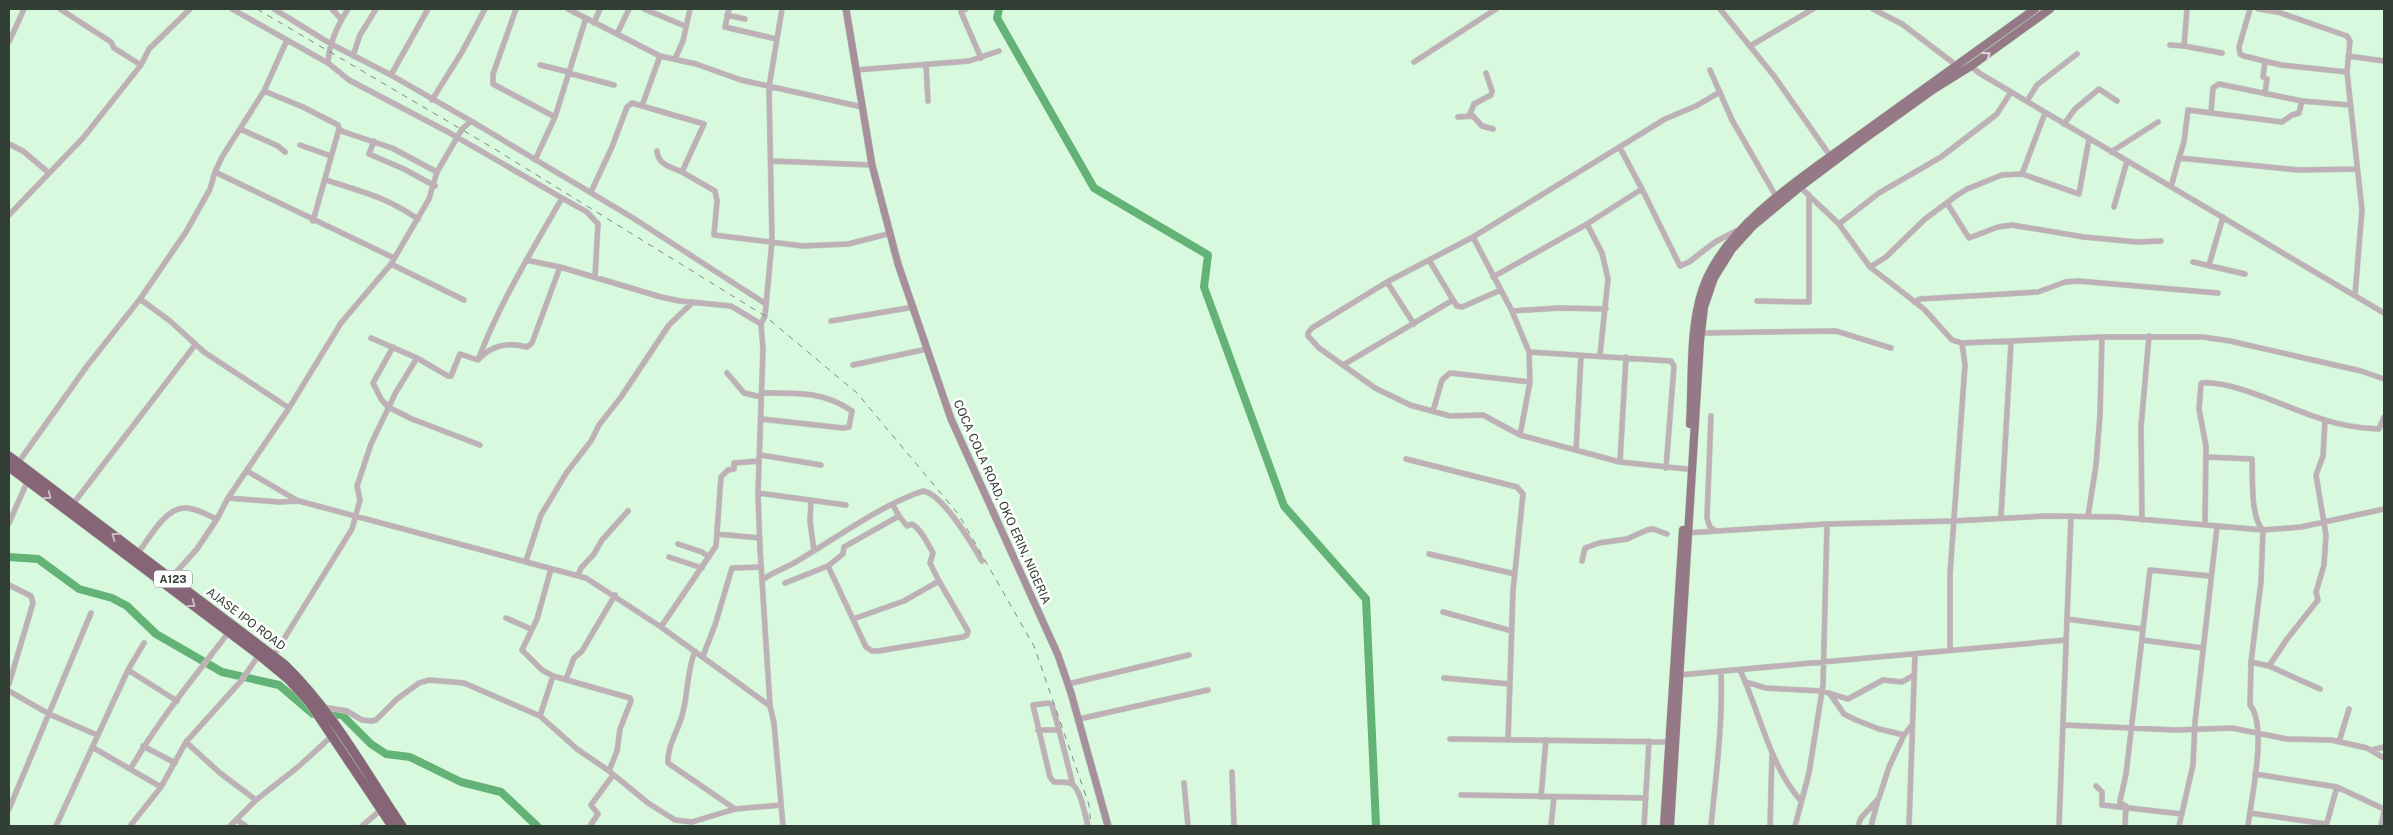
<svg xmlns="http://www.w3.org/2000/svg" width="2393" height="835" font-family="'Public Sans',sans-serif">
  <style>
    .lines { fill: none; stroke-linecap: round; stroke-linejoin: round }
    .river { stroke: #63b276; stroke-width: 8 }
    .street-casing { stroke: #b8d4bc; stroke-width: 6 }
    .secondary-casing { stroke: #b8d4bc; stroke-width: 8 }
    .primary-casing { stroke: #b8d4bc; stroke-width: 9 }
    .highway-casing { stroke: #b8d4bc; stroke-width: 10 }
    .street { stroke: #bfafb6; stroke-width: 5 }
    .secondary { stroke: #a78f9b; stroke-width: 7 }
    .primary { stroke: #967987; stroke-width: 8 }
    .highway { stroke: #866576; stroke-width: 9 }
    .rail { stroke: #788d7b; stroke-width: 1; stroke-dasharray: 6 6; stroke-linecap: butt }
    .oneway { stroke: #e0d7db }
    .oneway2 { stroke: #c9bac1 }
    .labels { text-anchor: middle; stroke-width: 5; stroke-linejoin: round; paint-order: stroke }
    .shield { fill: #fff; stroke: #707971; stroke-width: 1 }
    .shield-label { font-size: 11px; font-weight: bold; fill: #323f34 }
    .street-label { font-size: 12px; fill: #323f34; stroke: #fff }
  </style>
  <rect width="100%" height="100%" fill="#d9f9de"/>
  <g class="lines">
    <path class="river" d="M999 9 997 18 1094 188 1208 255 1204 287 1284 506 1366 599 1376 826
      M9 557 38 559 79 589 112 598 127 606 156 634 222 672 279 685 313 714 342 715 371 744 386 754 410 757 461 782 501 792 537 826"/>
    <g class="street-casing">
      <path id="street" d="M60 9 111 42 114 48 141 65
        M232 9 328 63 349 80 448 132 562 198C532 251 500 302 478 360
        M274 9 331 44 391 75 471 121
        M332 9 341 19
        M516 9 493 74V84L555 117
        M568 9 660 56 696 64 741 80 862 107
        M644 9 685 26
        M729 9 725 27 776 39
        M782 9 769 87 772 241 765 316 761 324 763 349 758 493 760 549 770 706 774 723 783 826
        M966 9 961 12 981 58
        M1720 9 1774 76 1831 157
        M1873 9 1902 24 1956 65
        M2250 9 2239 47 2240 54 2244 56 2281 65 2347 72
        M2258 9 2278 12 2347 36 2350 41 2347 72 2362 210 2355 295
        M727 15 745 19
        M594 23 600 9
        M617 34 629 9
        M9 42 24 9
        M2170 45 2184 46 2222 53
        M1750 46 1813 9
        M2184 46 2187 9
        M353 56 360 35 376 9
        M2348 56 2384 61
        M675 59 683 41 690 9
        M2265 61 2263 77 2267 79 2265 94
        M1414 62 1496 9
        M328 63C329 43 337 26 348 9
        M926 64 928 101
        M540 65 569 72
        M1971 66 1979 73 2384 313
        M856 70 969 61 999 51
        M1710 70 1732 120 1777 198
        M568 73 614 85
        M391 75 428 9
        M264 91 303 107 338 125 339 129 344 132 392 148 437 172
        M432 100 462 52 485 9
        M2027 101 2037 85 2077 54
        M642 106 660 56
        M2211 113 2213 88 2219 84 2302 101 2350 105
        M1469 116 1474 104 1491 95 1492 91 1486 73
        M1458 117 1473 116 1482 126 1493 129
        M2064 124 2075 109 2099 89 2117 101
        M240 129 278 146 285 152
        M374 141 369 154 404 169 435 186
        M9 144 23 151 49 173
        M300 145 331 156
        M657 151C658 165 671 167 682 172
        M2111 152 2158 122
        M2179 158 2184 142 2188 110 2282 122 2292 115 2299 113 2302 101
        M535 160 555 117 586 18
        M771 161 872 165
        M215 172 394 258
        M2022 174 2045 113
        M326 180C363 192 384 196 418 219
        M1800 187 1839 224 1870 267 1924 309 1952 340 1962 343 2102 337H2203L2230 341 2361 371 2384 379
        M2171 187 2179 158 2298 170 2357 169
        M1642 189 1680 266 1689 262 1715 242 1736 231
        M591 192 612 147 627 107 632 103 704 124 682 172 715 191 717 201 714 235 803 246 848 244 888 234
        M562 198 587 212 598 224 595 277
        M1947 203 1969 238 1998 227 2012 225 2084 237 2137 242 2161 241
        M2114 207 2127 161
        M9 215 83 138 141 65 149 49 190 9
        M313 221 339 129
        M1587 224 1602 253 1608 279 1600 355
        M1839 224 1879 193 1941 157 1997 114 2011 92
        M1473 237 1512 311 1529 352 1530 382 1520 435
        M526 260 560 267 661 297 680 301 731 306 761 324
        M1429 260 1453 300
        M2193 262 2245 274
        M391 264 464 300
        M2209 265 2223 217
        M1870 267 1886 257 1925 219 1956 196 1967 189 2002 175 2022 174 2079 194 2089 139
        M1493 277 1587 224 1642 189 1620 148
        M1387 282 1414 324
        M140 299 170 321 204 352 289 408
        M1757 301 1809 302V195
        M1914 302 1920 299 2038 292 2065 282 2078 281 2218 293
        M1512 311 1559 308 1606 309
        M831 321 914 307
        M1701 333 1836 331 1891 348
        M371 338 417 358 448 376H451L460 354 478 360C491 345 509 342 527 347L532 343 560 267
        M393 347 373 383 381 399 388 407 412 419 480 445
        M1529 352 1671 361 1674 366 1666 468
        M853 365 927 349
        M1343 365 1453 300 1457 306 1462 307 1501 290
        M727 373 744 393 761 397
        M1433 411 1442 380 1450 373 1530 382
        M1711 416 1707 518 1710 527 1716 531
        M761 419 843 428 849 427 852 411C823 391 796 393 762 393
        M1576 450 1581 356
        M761 455 821 465
        M2206 457 2252 459C2253 477 2250 517 2263 530L2261 582 2251 662 2250 705C2268 726 2251 799 2248 826
        M1406 459 1517 487 1523 494 1513 591 1508 740
        M1620 462 1626 357
        M18 463 87 366 140 299 186 232 210 189 215 172 222 157 264 91 287 40
        M1687 469 1620 462 1520 435 1483 415 1450 416 1410 405 1375 388 1319 348 1308 336V333L1312 328 1387 282 1473 237 1665 119 1696 106 1720 92
        M247 471 298 501
        M758 493 846 505
        M228 498 279 502 299 501 586 578 661 627 770 706
        M811 501 810 521 814 551
        M73 504 195 345
        M899 516 907 526 912 524C921 529 928 544 933 553L930 563 939 581
        M2088 516 2096 465 2100 415 2102 337
        M2001 517 2011 342
        M2142 520 2141 427 2149 336
        M9 523 28 480
        M2205 525 2206 446 2199 409 2201 384 2202 383C2234 380 2293 411 2325 420 2343 426 2360 428 2379 429L2384 417
        M1686 533 1827 524 1953 521 2046 516 2116 517 2263 530 2301 527 2384 509
        M717 534 760 538
        M678 544 702 552 709 557
        M138 553C149 539 164 509 184 508 194 507 207 515 217 519
        M1429 554 1515 574
        M669 557 702 568
        M526 561 541 515 567 472 591 441 599 425 621 397 669 325 693 302
        M1582 561 1585 548 1599 543 1627 539 1647 530 1653 529 1667 534
        M828 566 866 647 872 651H878L963 637 967 635 968 631 939 581 904 601 853 619
        M551 569 537 619 522 650 542 670 553 676 630 698 631 701 620 729 617 751 609 771
        M578 576 581 568 594 554 602 540 628 511
        M171 578 197 549 217 519 228 498 289 408 341 323 391 264 429 199 437 172 462 129 471 121 633 218 766 304
        M762 580C774 571 787 568 799 560 836 538 883 504 923 491 943 494 972 544 982 561
        M785 583 828 566 843 554 844 547 899 516 893 505
        M9 585 31 596 33 603 9 684
        M1443 612 1512 631
        M506 618 531 629
        M2067 619 2142 629
        M661 627 716 546 721 477 728 470 734 469V463L759 461
        M2142 640 2203 648
        M1950 650V574L1965 365 1962 343
        M695 651C687 671 688 692 683 712 679 730 667 745 668 763L735 809
        M274 655 352 529 360 500 357 486 371 444 396 392 417 358
        M703 656 715 625 732 568 761 567
        M2251 662 2269 666 2320 689
        M2269 666 2287 639 2318 600 2316 592 2324 565 2326 535 2316 475 2323 456 2325 421
        M128 670 177 701
        M1740 670C1760 713 1770 766 1801 801
        M1679 675 2066 640
        M1444 678 1510 684
        M566 679 574 658 582 651 615 595
        M1746 682 1766 688 1822 691 1848 699 1883 680 1902 682 1914 675
        M1068 684 1189 655
        M9 691 49 714 97 735
        M1830 694 1844 714 1856 720 1879 729 1904 735 1912 725
        M322 707 347 711 362 720 371 721 376 720 397 699 419 683 429 680 464 683 540 716 577 749 609 771 648 803 675 820 692 822 735 809 781 805
        M540 716 553 676
        M1079 719 1208 690
        M2063 725 2176 730 2232 728 2287 739 2331 740 2367 748 2384 758
        M1038 730H1059L1073 785
        M1059 730 1052 705 1049 703 1033 705 1050 777 1054 782C1059 782 1065 782 1070 783 1081 787 1085 816 1088 826
        M1450 739 1669 742
        M186 742 220 773 256 800
        M2339 742 2349 709
        M143 746 175 763
        M92 747 161 787
        M2372 750 2384 747
        M131 768C159 720 195 676 229 632
        M1232 772 1234 826
        M2255 774 2337 787 2384 809
        M1184 783 1188 826
        M2096 786 2102 792V805L2182 814
        M1461 795 1646 798
        M1541 797 1546 740
        M9 809 91 613
        M2250 813 2326 824
        M237 820 246 826
        M56 826 128 670 144 643
        M130 826 161 787 186 742 241 681 259 655
        M230 826 256 800 298 767 332 736
        M362 826 382 809
        M590 826 598 814 591 805 613 775
        M1551 826 1554 797
        M1644 826 1649 741
        M1711 826C1716 775 1723 723 1721 672
        M1770 826 1772 755
        M1795 826 1809 773 1823 685 1827 524
        M1858 826 1861 818 1879 798 1889 767 1904 735
        M1871 826 1878 800
        M1909 826 1915 654
        M2059 826 2071 516
        M2125 826 2126 806 2120 803V801L2126 774 2150 570 2210 576
        M2179 826 2193 765 2195 722 2217 527
        M2326 826 2337 787
        M2381 826 2384 812"/>
    </g>
    <g class="secondary-casing">
      <path id="secondary" d="M846 9 872 165 898 264 951 419 1058 655 1071 693 1108 826"/>
    </g>
    <g class="primary-casing">
      <path id="primary" d="M1690 424C1693 379 1688 319 1707 278 1733 220 1807 174 1857 137 1916 94 1976 52 2035 9
        M1664 826 1683 530
        M1670 826 1700 341 1704 307 1714 278 1732 249 1753 226 1800 187 1860 142 1934 89 1971 66 2050 9"/>
    </g>
    <g class="highway-casing">
      <path id="highway" d="M9 456 284 664C332 710 365 771 402 826
        M9 467 259 655 288 679 309 702 392 826"/>
    </g>
    <use href="#street" class="street"/>
    <use href="#secondary" class="secondary"/>
    <use href="#primary" class="primary"/>
    <use href="#highway" class="highway"/>
    <path class="rail" d="M257 9 493 148 765 316 857 393 959 515 1034 646 1089 805 1091 826"/>
  </g>
  <defs><path id="oneway-chevron" d="M-2-3.5L2.5 0L-2 3.5" fill="none" stroke-width="1.6" stroke-linecap="round" stroke-linejoin="round" transform="scale(1.25)"/></defs>
  <use class="oneway" href="#oneway-chevron" transform="translate(1987 55) rotate(-36)"/>
  <g class="oneway2">
    <use href="#oneway-chevron" transform="translate(48 496) rotate(37)"/>
    <use href="#oneway-chevron" transform="translate(115 536) rotate(-143)"/>
    <use href="#oneway-chevron" transform="translate(192 604) rotate(37)"/>
  </g>
  <g class="labels">
    <rect class="shield" x="154" y="570.5" width="38" height="17" rx="4"/>
    <g class="shield-label">
      <text x="173" y="583">A123</text>
    </g>
    <g class="street-label">
      <text transform="translate(1002 502) rotate(66)" y="4">COCA COLA ROAD, OKO ERIN, NIGERIA</text>
      <text transform="translate(246 619) rotate(37)" y="4">AJASE IPO ROAD</text>
    </g>
  </g>
  <rect width="2393" height="835" fill="none" stroke="#323f34" stroke-width="20"/>
</svg>
